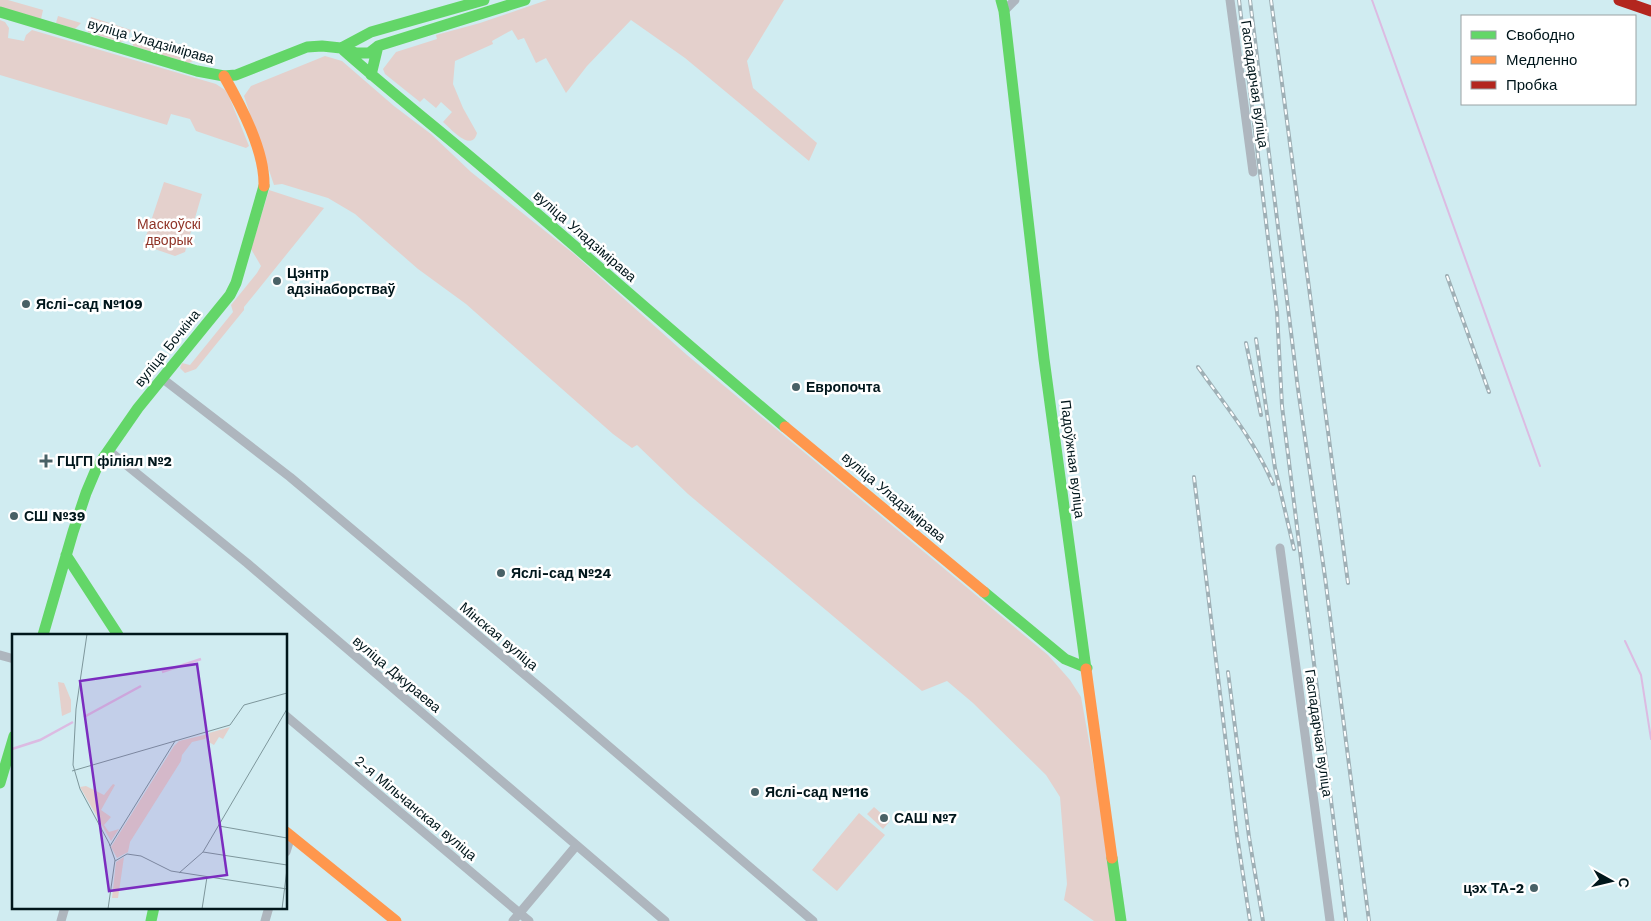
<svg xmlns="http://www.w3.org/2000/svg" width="1651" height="921" font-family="'Work Sans',sans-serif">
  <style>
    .green { fill: #e4d0cc }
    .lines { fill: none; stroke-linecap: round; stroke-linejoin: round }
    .stream { stroke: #dcbbe2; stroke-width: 2 }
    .street { stroke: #aeb6be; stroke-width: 9 }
    .fast { stroke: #63d668; stroke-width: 11 }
    .slow { stroke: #ff974d; stroke-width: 11 }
    .jam { stroke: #b3261e; stroke-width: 11 }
    .rail-casing { stroke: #9fb0b6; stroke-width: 4 }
    .rail { stroke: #fff; stroke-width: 2; stroke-dasharray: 5.5; stroke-linecap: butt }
    .poi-dot { fill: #496166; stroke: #fff; stroke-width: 2 }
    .labels { text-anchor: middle; stroke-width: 5; stroke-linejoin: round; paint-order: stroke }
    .street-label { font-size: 14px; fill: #00161b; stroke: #fff }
    .park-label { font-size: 14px; fill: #8f3327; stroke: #fff }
    .poi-label { font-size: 14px; font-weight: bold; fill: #00161b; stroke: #fff; text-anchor: start }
    .inset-river { fill: none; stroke: #dcbbe2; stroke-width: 2.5 }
    .inset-road { fill: none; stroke: #7d969b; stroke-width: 1 }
    .view { fill: #7b2cbf; fill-opacity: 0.15; stroke: #7b2cbf; stroke-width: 2.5 }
    .inset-edge { fill: none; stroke: #00161b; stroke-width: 2.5 }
  </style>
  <rect width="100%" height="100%" fill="#d0ecf1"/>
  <path class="green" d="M0 0H8L43 10 41 19 0 7Z
    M547 0H784L747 61 753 88 817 143 809 161 685 58 631 20 587 66 566 93 546 58 536 63 524 38 518 40 512 30 492 41 493 44 455 61 453 84 463 108 477 133C472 153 451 129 443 122L452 112 441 102 436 108 424 98 420 102 385 74 383 69 396 52 437 39 436 35 480 23Z
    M58 16 81 23 75 29 56 23Z
    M91 17 131 30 129 34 89 22Z
    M0 20 5 22 9 28 8 38 24 41 26 35 32 30 216 84 225 90 228 94 249 146 246 148 196 131 190 119 171 114 167 125 0 75Z
    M87 24 127 37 124 41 120 42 88 32Z
    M135 32 184 46 182 51 133 36Z
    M132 39 194 58 193 61 189 63 133 46Z
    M325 56 342 61 394 106 431 134 471 172 574 254 687 355 1048 655 1070 680 1081 697 1097 785 1117 921H1094L1064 900 1067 884 1060 797 1046 775 973 703 947 681 922 691 688 494 637 445 632 448 613 434 466 304 418 269 355 214 328 198 282 184 274 185 244 96 251 86Z
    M164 182 202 194 185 252 175 256 143 245Z
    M269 190 324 208 244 307V310L196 369 185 373 180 368 182 363 190 365 233 312 231 305 257 273 261 266 251 249Z
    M874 807 890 821 883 829 867 814Z
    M859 813 885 835 837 891 812 870Z"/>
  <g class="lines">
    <path class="stream" d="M1372 0 1540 466
      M1625 641 1641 675 1651 739"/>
    <path class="street" d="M1230 0 1253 172
      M1004 11 1015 0
      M163 379 290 477 543 690 813 921
      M108 450 247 563 665 921
      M1280 548 1330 921
      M0 655 14 659
      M286 716 529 921
      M286 852 291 836
      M61 921 65 907
      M265 921 269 907
      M513 921 576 846"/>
    <path class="fast" d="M1001 0 1004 11 1044 359 1086 669
      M0 12 197 71 224 76 236 75 307 47 322 46 341 48 356 53H369L378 46 525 0
      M341 48C388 90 438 129 486 170 586 255 684 342 785 427
      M341 48 371 32 484 0
      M371 75 378 46
      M66 555 118 635
      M984 592 1065 659 1087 668
      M43 635 73 532 86 493 97 467 138 408 230 295 236 283 264 186
      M0 783 14 736
      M1112 858 1121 921
      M151 921 154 907"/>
    <path class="slow" d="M224 76C241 106 265 151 264 186
      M785 427 984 592
      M1086 669 1112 858
      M286 832 396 921"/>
    <path class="jam" d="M1619 0 1651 11"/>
    <g class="rail-casing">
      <path id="rail" d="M1239 0 1277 312 1282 406 1346 921
        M1250 0 1298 389 1325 577 1369 921
        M1271 0 1348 583
        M1447 276 1489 392
        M1256 339 1275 468 1294 549
        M1246 343 1261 415
        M1198 367C1225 405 1255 441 1273 484
        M1194 477 1237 835 1250 921
        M1228 672 1249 837 1263 921"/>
    </g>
    <use href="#rail" class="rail"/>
  </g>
  <g class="poi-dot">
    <circle cx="277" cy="281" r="5"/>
    <circle cx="26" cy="304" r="5"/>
    <circle cx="796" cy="387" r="5"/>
    <path d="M43.5 453.5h5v5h5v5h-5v5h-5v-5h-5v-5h5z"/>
    <circle cx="14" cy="516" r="5"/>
    <circle cx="501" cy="573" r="5"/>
    <circle cx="755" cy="792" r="5"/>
    <circle cx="884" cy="818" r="5"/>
    <circle cx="1534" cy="888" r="5"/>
  </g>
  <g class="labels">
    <g class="street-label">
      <text transform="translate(151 41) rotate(16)" y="5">вуліца Уладзімірава</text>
      <text transform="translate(1255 84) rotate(82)" y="5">Гаспадарчая вуліца</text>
      <text transform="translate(585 236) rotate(41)" y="5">вуліца Уладзімірава</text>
      <text transform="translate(167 348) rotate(-51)" y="5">вуліца Бочкіна</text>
      <text transform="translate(1073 459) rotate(83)" y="5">Падоўжная вуліца</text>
      <text transform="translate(894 497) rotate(40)" y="5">вуліца Уладзімірава</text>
      <text transform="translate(499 636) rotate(40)" y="5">Мінская вуліца</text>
      <text transform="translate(397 674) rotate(40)" y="5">вуліца Джураева</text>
      <text transform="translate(1319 733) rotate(82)" y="5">Гаспадарчая вуліца</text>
      <text transform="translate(416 808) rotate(40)" y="5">2-я Мільчанская вуліца</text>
    </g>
    <g class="park-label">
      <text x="169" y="229">Маскоўскі<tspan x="169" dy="16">дворык</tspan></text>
    </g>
    <g class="poi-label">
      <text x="287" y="278">Цэнтр<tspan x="287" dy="16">адзінаборстваў</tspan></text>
      <text x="36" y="309">Яслі-сад №109</text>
      <text x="806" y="392">Европочта</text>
      <text x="57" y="466">ГЦГП філіял №2</text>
      <text x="24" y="521">СШ №39</text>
      <text x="511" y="578">Яслі-сад №24</text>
      <text x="765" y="797">Яслі-сад №116</text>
      <text x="894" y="823">САШ №7</text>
      <text x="1524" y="893" text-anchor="end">цэх ТА-2</text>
    </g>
  </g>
  <g transform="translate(12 634)">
    <rect width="275" height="275" fill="#d0ecf1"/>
    <path d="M46 48 52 49 59 66V78L50 82ZM218 93 211 105 207 103 202 111 195 107H198L197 99ZM196 100 193 105 180 108 170 121 169 127 118 208 116 218 105 224 99 213 162 112 167 107ZM101 150 103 151 89 176 99 183 92 191 97 198 107 195 99 207 68 153 74 152 92 161ZM112 223 106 264H100L104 228Z" fill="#e4d0cc"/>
    <path class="inset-river" d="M150 38 189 25M72 83 129 52M0 115 28 106 61 88"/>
    <path class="inset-road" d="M75 0 64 75 61 131 68 155 97 209 103 226 96 275M60 137 218 91 232 71 275 59M207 192 275 204M98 212 163 107M191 218 275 231M103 227 115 220 129 222 159 237 275 255M167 239 191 218 275 75M190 275 195 243M270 275 275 235"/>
    <path class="view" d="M185 30 215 241 97 257 68 47Z"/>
    <rect width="275" height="275" class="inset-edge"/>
  </g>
  <rect x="1461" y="15" width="175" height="90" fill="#ffffff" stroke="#99a2a4"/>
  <rect x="1471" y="31" width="25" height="8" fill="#63d668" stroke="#99a2a4"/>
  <text x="1506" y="40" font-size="15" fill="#00161b">Свободно</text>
  <rect x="1471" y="56" width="25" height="8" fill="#ff974d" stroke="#99a2a4"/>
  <text x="1506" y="65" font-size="15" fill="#00161b">Медленно</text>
  <rect x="1471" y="81" width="25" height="8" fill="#b3261e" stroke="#99a2a4"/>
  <text x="1506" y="90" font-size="15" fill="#00161b">Пробка</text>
  <g transform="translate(1611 881) rotate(98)" stroke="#ffffff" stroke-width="4" paint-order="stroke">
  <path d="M0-4L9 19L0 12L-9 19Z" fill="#00161b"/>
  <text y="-8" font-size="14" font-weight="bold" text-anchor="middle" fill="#00161b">С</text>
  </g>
</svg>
